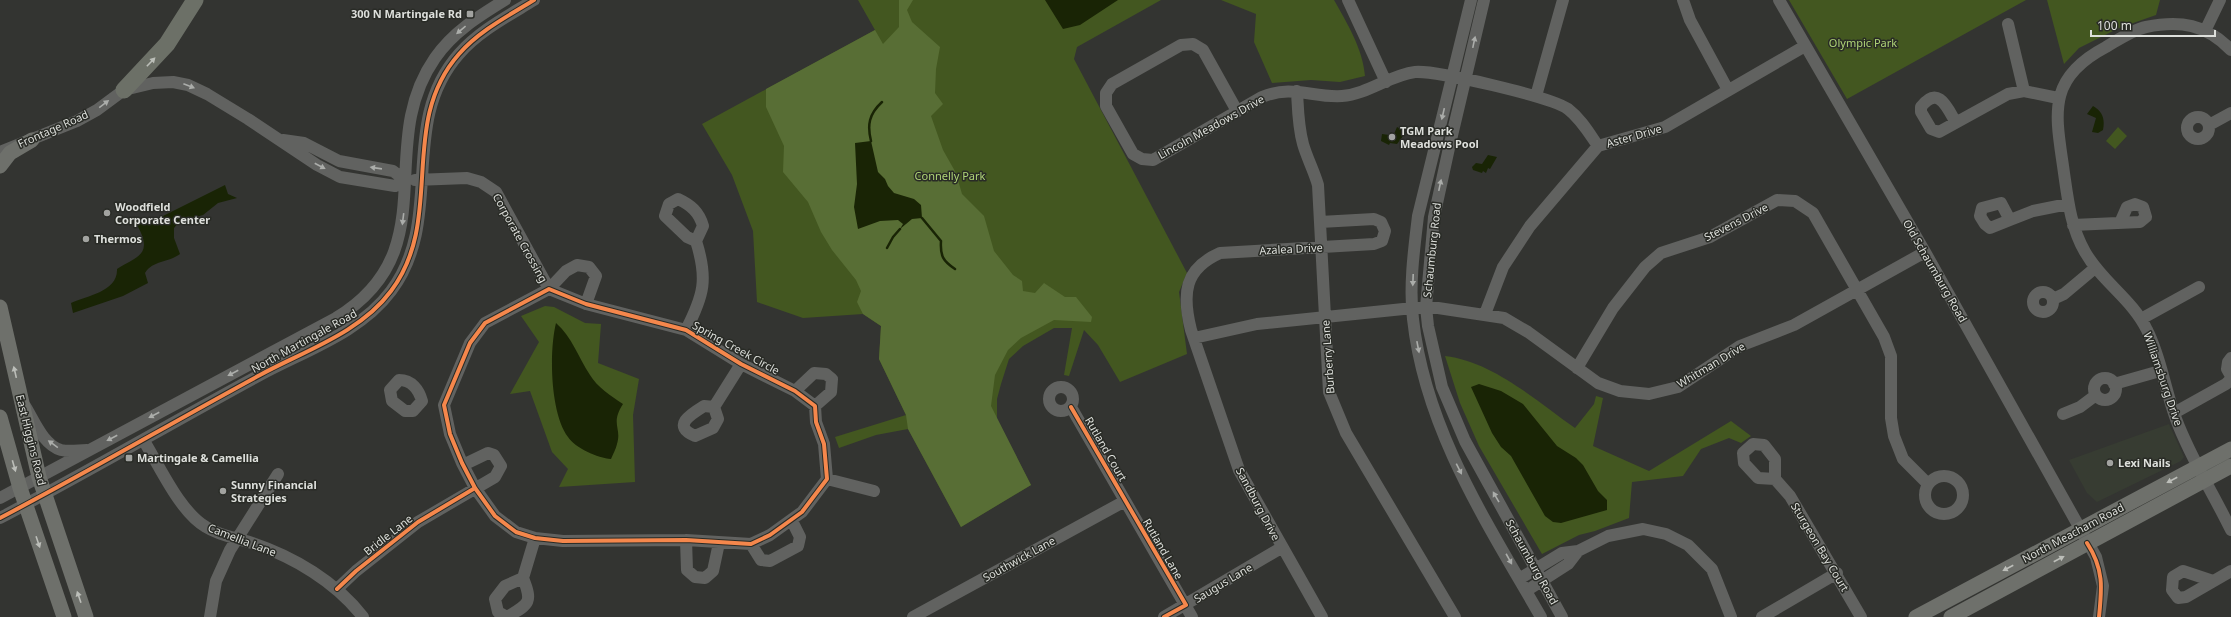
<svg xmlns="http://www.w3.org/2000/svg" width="2231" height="617" font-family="'Noto Sans',sans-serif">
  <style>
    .built { fill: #373c32 }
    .green { fill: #435720 }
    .forest { fill: #586e35 }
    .water { fill: #192405 }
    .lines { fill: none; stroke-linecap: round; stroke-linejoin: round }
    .stream { stroke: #192405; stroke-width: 2.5 }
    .minor { stroke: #616260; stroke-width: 12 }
    .major { stroke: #6e706b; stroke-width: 15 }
    .highway { stroke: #6c7067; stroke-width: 17 }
    .cycleway-casing { stroke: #292b26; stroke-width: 6 }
    .cycleway { stroke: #f5874c; stroke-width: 4 }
    .oneway { fill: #abadaa }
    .oneway2 { fill: #bbbeb8 }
    .oneway3 { fill: #bcbeb9 }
    .poi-dot { fill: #a2a3a0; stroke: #292b26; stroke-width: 1.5 }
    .labels { text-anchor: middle; stroke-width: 3; stroke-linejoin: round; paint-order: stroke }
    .poi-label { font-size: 11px; font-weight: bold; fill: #dddfdb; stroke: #292b26; text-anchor: start }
    .park-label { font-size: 11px; fill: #afd477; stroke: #292b26 }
    .street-label { font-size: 11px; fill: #dddfdb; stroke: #292b26 }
  </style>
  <rect width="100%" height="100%" fill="#333431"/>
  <path class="built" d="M2169 424 2184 457 2181 461 2097 502 2087 493 2069 460Z"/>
  <path class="green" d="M858 0H1161L1077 47 1074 59 1187 273 1179 292 1187 354 1120 382 1098 345 1084 330 1069 376 1064 375 1072 328H1054L1023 346 1009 359 1001 384 997 399V419L1031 485 961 527 908 429 876 435 839 448 835 437 906 415 879 359 881 326 863 314 803 318 757 302 753 231 732 175 702 124 875 30Z
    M1221 0H1334C1347 23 1363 49 1365 76L1340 82 1311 80 1272 83 1254 42 1256 14Z
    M1789 0H2026L1847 99Z
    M2047 0H2160L2156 15 2119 28 2079 48 2064 64Z
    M2118 127 2127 136 2115 149 2106 141Z
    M545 306 554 307 585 323 601 324 598 363 639 379 633 415 635 482 559 487 568 469 552 452 530 391 510 394 539 342 521 316Z
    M1445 356C1494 362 1536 401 1575 428L1594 404 1596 396 1603 398 1593 446 1649 471 1731 421 1751 436 1741 443 1729 438 1701 449 1683 476 1632 482 1629 518 1595 531 1579 535 1542 554 1479 446 1460 403Z"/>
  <path class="forest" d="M899 0H913L907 10 912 22 940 47 936 69 935 93 943 104 931 116 943 150 956 173 962 194 984 216 994 251 1013 275 1022 281 1023 291 1035 293 1044 283 1065 297H1076L1092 317 1091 322 1054 320 1021 338 1008 350 995 375 991 406 1031 485 961 527 908 429 906 415 879 359 881 326 863 314 857 302 861 291 856 280 832 250 821 232 808 202 783 172 784 146 766 107V89L875 30 883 44 899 27Z"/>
  <path class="water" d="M1045 0H1118L1080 25 1063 29Z
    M2093 106C2103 112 2105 119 2103 130L2098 133 2092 132 2096 118 2087 114Z
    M1397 127 1406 132 1397 144 1390 143 1389 145 1381 141 1382 134 1389 135 1391 132 1394 134Z
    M871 141 878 172 885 179 888 186 894 193 914 199 921 205 922 218 912 219 900 229 903 224 898 220 880 221 858 229 854 207 857 184 855 143Z
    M1488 155 1497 157 1490 169 1488 168 1486 173 1483 171 1482 173 1473 170 1472 167 1476 163 1482 164Z
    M225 185 228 194 237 198 218 203 203 215 179 222 174 228V238L180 254C168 263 153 260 145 273L148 283 123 296 73 313 71 303C86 296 118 292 117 269 137 256 154 255 137 225L161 217Z
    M556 323C572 337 578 357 590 375 597 387 611 396 623 404 610 424 622 428 617 444 616 449 613 454 611 459 598 458 575 448 568 437 550 413 549 351 556 323Z
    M1479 384 1501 391 1523 404 1557 446 1576 458 1583 465 1598 491 1607 500V510L1561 523 1553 522 1545 516 1511 456 1501 447 1492 433 1471 387Z"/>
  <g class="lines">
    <path class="stream" d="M871 141C867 125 869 114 882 102
      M922 218 941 241C940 256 943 261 955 269
      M887 248 893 237 900 229"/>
    <path class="minor" d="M1348 0 1386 82
      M1471 0 1418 216C1414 249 1409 286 1413 319 1425 429 1487 523 1541 617
      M1484 0 1449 148 1434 217 1426 307 1428 326 1442 387 1465 441 1562 617
      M1683 0 1690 20 1728 90
      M1779 0 1925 252 2096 557 2103 586 2099 617
      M2008 24 2024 91
      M2206 29 2220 0
      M2231 50C2206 24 2180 20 2146 27 2132 30 2118 40 2106 47 2045 79 2056 115 2064 173 2068 201 2071 228 2085 252 2102 282 2132 299 2147 330 2161 357 2165 390 2176 419 2190 457 2213 493 2231 530
      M1297 91C1298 109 1298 126 1303 144 1307 158 1314 171 1318 185L1329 392 1346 433 1455 617
      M1536 96 1563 0
      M1237 111 1203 50 1193 44 1181 45 1112 84 1106 93V106L1133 154 1142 159 1153 160 1262 97C1293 84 1312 98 1342 96 1368 94 1390 75 1415 72 1436 70 1551 97 1568 109 1581 119 1589 133 1598 146
      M2187 128a11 11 0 1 1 22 0a11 11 0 1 1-22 0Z
      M1955 121C1947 107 1938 85 1921 107V112L1931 129 1939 132 2008 94 2024 91 2058 98
      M2209 125 2231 113
      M283 140 304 143 339 161 393 171 405 180
      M0 152 77 121 97 110 124 90 153 83 173 82 188 85 207 94 248 119 317 165 340 177 395 186 405 180
      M415 180 467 178 481 182 496 192 549 289 566 271 577 265 589 267 596 276 586 304
      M678 199C691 205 699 212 703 226L696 241 687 237 665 216 669 204Z
      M2010 220 1990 228 1985 224 1980 216 1982 208 2001 203 2010 220 2033 211 2068 204
      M1320 222 1374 219 1381 222 1385 231 1382 241 1374 244 1220 253C1184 269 1182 294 1191 330L1239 470 1322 617
      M2073 225 2140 222 2146 217 2143 207 2135 204 2127 207 2120 223
      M549 289 586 304 686 330 741 364 795 391 815 406 816 422 824 444 827 479 802 512 770 535 751 544 686 540 563 541 535 538 516 532 495 516 475 488 462 463 450 434 444 405 470 343 485 323Z
      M2033 302a10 10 0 1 1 20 0a10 10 0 1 1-20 0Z
      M2053 299 2064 294 2095 268
      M1485 314 1503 267 1530 226 1598 146 1665 127 1805 46
      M2141 319 2199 287
      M686 330C704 295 708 279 696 241
      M1194 338 1257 324 1413 308H1438L1504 318 1528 332 1598 383 1620 391 1649 394 1678 387 1740 346 1794 325 1925 252
      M2231 358 2228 362 2227 369 2231 376
      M1577 368 1613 308 1645 267 1661 253 1710 237 1777 200 1795 201 1813 213 1884 337 1891 356V418L1894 436 1903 459 1928 484
      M2094 389a11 11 0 1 1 22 0a11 11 0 1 1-22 0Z
      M399 380C412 380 419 390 422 401L413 411H405L392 401 390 390Z
      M2114 384 2160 371
      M1049 399a12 12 0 1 1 24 0a12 12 0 1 1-24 0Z
      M795 391 814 373 826 374 832 379 831 392 815 406
      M25 406C34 420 43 445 61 450 69 452 79 450 87 450
      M704 406 714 407 718 419 713 428 695 436C671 426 691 414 704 406Z
      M714 407 741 364
      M1071 407 1192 617
      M2174 413 2226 384 2231 379
      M2063 414 2080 407 2096 395
      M144 441C160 467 180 512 206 527 220 536 237 538 252 543 294 557 336 582 363 617
      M1925 495a19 19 0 1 1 38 0a19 19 0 1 1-38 0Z
      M827 479 874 491
      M1775 479V459L1764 445 1753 444 1743 453 1744 463 1758 478 1775 479 1790 496 1861 617
      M0 498 336 318C448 250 373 147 435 58 453 32 479 16 505 0
      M0 518C88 472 173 422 260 375 304 351 360 333 391 291 446 218 397 124 459 54 479 31 508 16 534 0
      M686 540 687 570 695 577 705 578 713 571 719 543
      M751 544 761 560 770 561 798 546 800 537 792 521
      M523 578 505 586 495 599 498 612 507 617C529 604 533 603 523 578L535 538
      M1519 579 1562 553 1578 551 1608 536 1643 529 1666 534 1688 545 1712 569 1731 617
      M2213 581 2183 571 2173 577 2172 590 2178 598 2186 597 2231 571
      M337 589 356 571 418 522 495 477 501 466 494 455 488 453 463 465
      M1526 591 1568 564 1578 551
      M210 617 216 581 230 550 278 474
      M913 617 1125 501
      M1164 617 1281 548
      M1762 617 1837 573"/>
    <path class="major" d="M0 166 10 153 32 140
      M0 307 39 477 86 617
      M0 417 20 488 64 617
      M1916 617 2231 449
      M1951 617 2231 466"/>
    <path class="highway" d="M124 90 167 44 195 0"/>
    <g class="cycleway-casing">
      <path id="cycleway" d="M549 289 586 304 686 330 741 364 795 391 815 406 816 422 824 444 827 479 802 512 770 535 751 544 686 540 563 541 535 538 516 532 495 516 475 488 462 463 450 434 444 405 470 343 485 323Z
        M1071 407 1186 605 1164 617
        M0 518C88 472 173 422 260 375 304 351 360 333 391 291 446 218 397 124 459 54 479 31 508 16 534 0
        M2087 543C2104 569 2102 588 2099 617
        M337 589 356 571 418 522 475 488"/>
    </g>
    <use href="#cycleway" class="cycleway"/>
  </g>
  <defs><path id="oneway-solid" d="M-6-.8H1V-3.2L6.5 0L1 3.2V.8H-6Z"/></defs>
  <g class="oneway">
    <use href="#oneway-solid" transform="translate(461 30) rotate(140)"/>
    <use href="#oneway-solid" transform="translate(1474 42) rotate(-78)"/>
    <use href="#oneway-solid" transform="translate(189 86) rotate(21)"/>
    <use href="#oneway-solid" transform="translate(104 104) rotate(-37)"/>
    <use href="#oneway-solid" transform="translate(1443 114) rotate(103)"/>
    <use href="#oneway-solid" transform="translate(320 166) rotate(28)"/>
    <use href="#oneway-solid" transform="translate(376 168) rotate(-172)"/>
    <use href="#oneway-solid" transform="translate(1440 185) rotate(-78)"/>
    <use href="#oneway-solid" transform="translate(403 219) rotate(97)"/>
    <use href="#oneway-solid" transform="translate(1413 280) rotate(92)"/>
    <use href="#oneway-solid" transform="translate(1418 347) rotate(79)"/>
    <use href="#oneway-solid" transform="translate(233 373) rotate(152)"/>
    <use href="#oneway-solid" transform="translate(154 415) rotate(152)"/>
    <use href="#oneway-solid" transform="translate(112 438) rotate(152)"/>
    <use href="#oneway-solid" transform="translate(53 444) rotate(-144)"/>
    <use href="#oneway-solid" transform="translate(1459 469) rotate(63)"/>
    <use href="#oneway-solid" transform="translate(1496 497) rotate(-120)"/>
    <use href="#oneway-solid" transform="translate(1509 559) rotate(61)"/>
  </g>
  <use class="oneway2" href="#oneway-solid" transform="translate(151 62) rotate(-46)"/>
  <g class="oneway3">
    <use href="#oneway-solid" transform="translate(15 372) rotate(-103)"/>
    <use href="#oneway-solid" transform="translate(14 466) rotate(74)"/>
    <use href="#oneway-solid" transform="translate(2172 480) rotate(152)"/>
    <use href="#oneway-solid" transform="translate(38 542) rotate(71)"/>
    <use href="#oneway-solid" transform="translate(2059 559) rotate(-28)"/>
    <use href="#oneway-solid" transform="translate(2008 568) rotate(152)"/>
    <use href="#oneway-solid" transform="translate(79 597) rotate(-109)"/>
  </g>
  <g class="poi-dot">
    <rect x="466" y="10" width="8" height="8" rx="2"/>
    <circle cx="1392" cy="137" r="4"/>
    <circle cx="107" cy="213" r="4"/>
    <circle cx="86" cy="239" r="4"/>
    <rect x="125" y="454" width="8" height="8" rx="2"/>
    <circle cx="2110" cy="463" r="4"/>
    <circle cx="223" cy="491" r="4"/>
  </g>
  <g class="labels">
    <g class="poi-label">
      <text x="462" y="18" text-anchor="end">300 N Martingale Rd</text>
      <text x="1400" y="135">TGM Park<tspan x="1400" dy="13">Meadows Pool</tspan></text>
      <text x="115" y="211">Woodfield<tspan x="115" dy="13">Corporate Center</tspan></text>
      <text x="94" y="243">Thermos</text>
      <text x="137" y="462">Martingale &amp; Camellia</text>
      <text x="2118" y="467">Lexi Nails</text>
      <text x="231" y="489">Sunny Financial<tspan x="231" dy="13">Strategies</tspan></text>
    </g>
    <g class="park-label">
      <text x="1863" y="47">Olympic Park</text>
      <text x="950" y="180">Connelly Park</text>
    </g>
    <g class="street-label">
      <text transform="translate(1211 127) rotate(-29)" y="4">Lincoln Meadows Drive</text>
      <text transform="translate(53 129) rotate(-24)" y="4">Frontage Road</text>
      <text transform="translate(1634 136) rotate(-16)" y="4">Aster Drive</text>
      <text transform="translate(1736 222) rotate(-27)" y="4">Stevens Drive</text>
      <text transform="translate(520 238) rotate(61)" y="4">Corporate Crossing</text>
      <text transform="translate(1291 249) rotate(-3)" y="4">Azalea Drive</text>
      <text transform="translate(1432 250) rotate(-84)" y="4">Schaumburg Road</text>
      <text transform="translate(1935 271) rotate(60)" y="4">Old Schaumburg Road</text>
      <text transform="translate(304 341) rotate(-29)" y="4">North Martingale Road</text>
      <text transform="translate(736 348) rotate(29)" y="4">Spring Creek Circle</text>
      <text transform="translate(1328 357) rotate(-94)" y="4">Burberry Lane</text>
      <text transform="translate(1711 365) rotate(-31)" y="4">Whitman Drive</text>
      <text transform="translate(2163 379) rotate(71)" y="4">Williamsburg Drive</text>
      <text transform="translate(31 440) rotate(76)" y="4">East Higgins Road</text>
      <text transform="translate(1106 449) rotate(60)" y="4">Rutland Court</text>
      <text transform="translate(1258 504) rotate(62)" y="4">Sandburg Drive</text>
      <text transform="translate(2073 533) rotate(-28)" y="4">North Meacham Road</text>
      <text transform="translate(388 535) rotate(-38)" y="4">Bridle Lane</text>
      <text transform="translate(242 540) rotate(21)" y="4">Camellia Lane</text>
      <text transform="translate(1820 547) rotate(59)" y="4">Sturgeon Bay Court</text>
      <text transform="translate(1163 549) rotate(60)" y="4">Rutland Lane</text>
      <text transform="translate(1019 559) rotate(-29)" y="4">Southwick Lane</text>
      <text transform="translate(1532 562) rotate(61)" y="4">Schaumburg Road</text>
      <text transform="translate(1223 583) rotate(-31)" y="4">Saugus Lane</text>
    </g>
  </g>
  <path d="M2091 30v6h124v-6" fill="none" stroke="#dddfdb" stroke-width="2"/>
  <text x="2097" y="30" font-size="12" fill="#dddfdb" stroke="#292b26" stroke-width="3" paint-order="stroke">100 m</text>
</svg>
